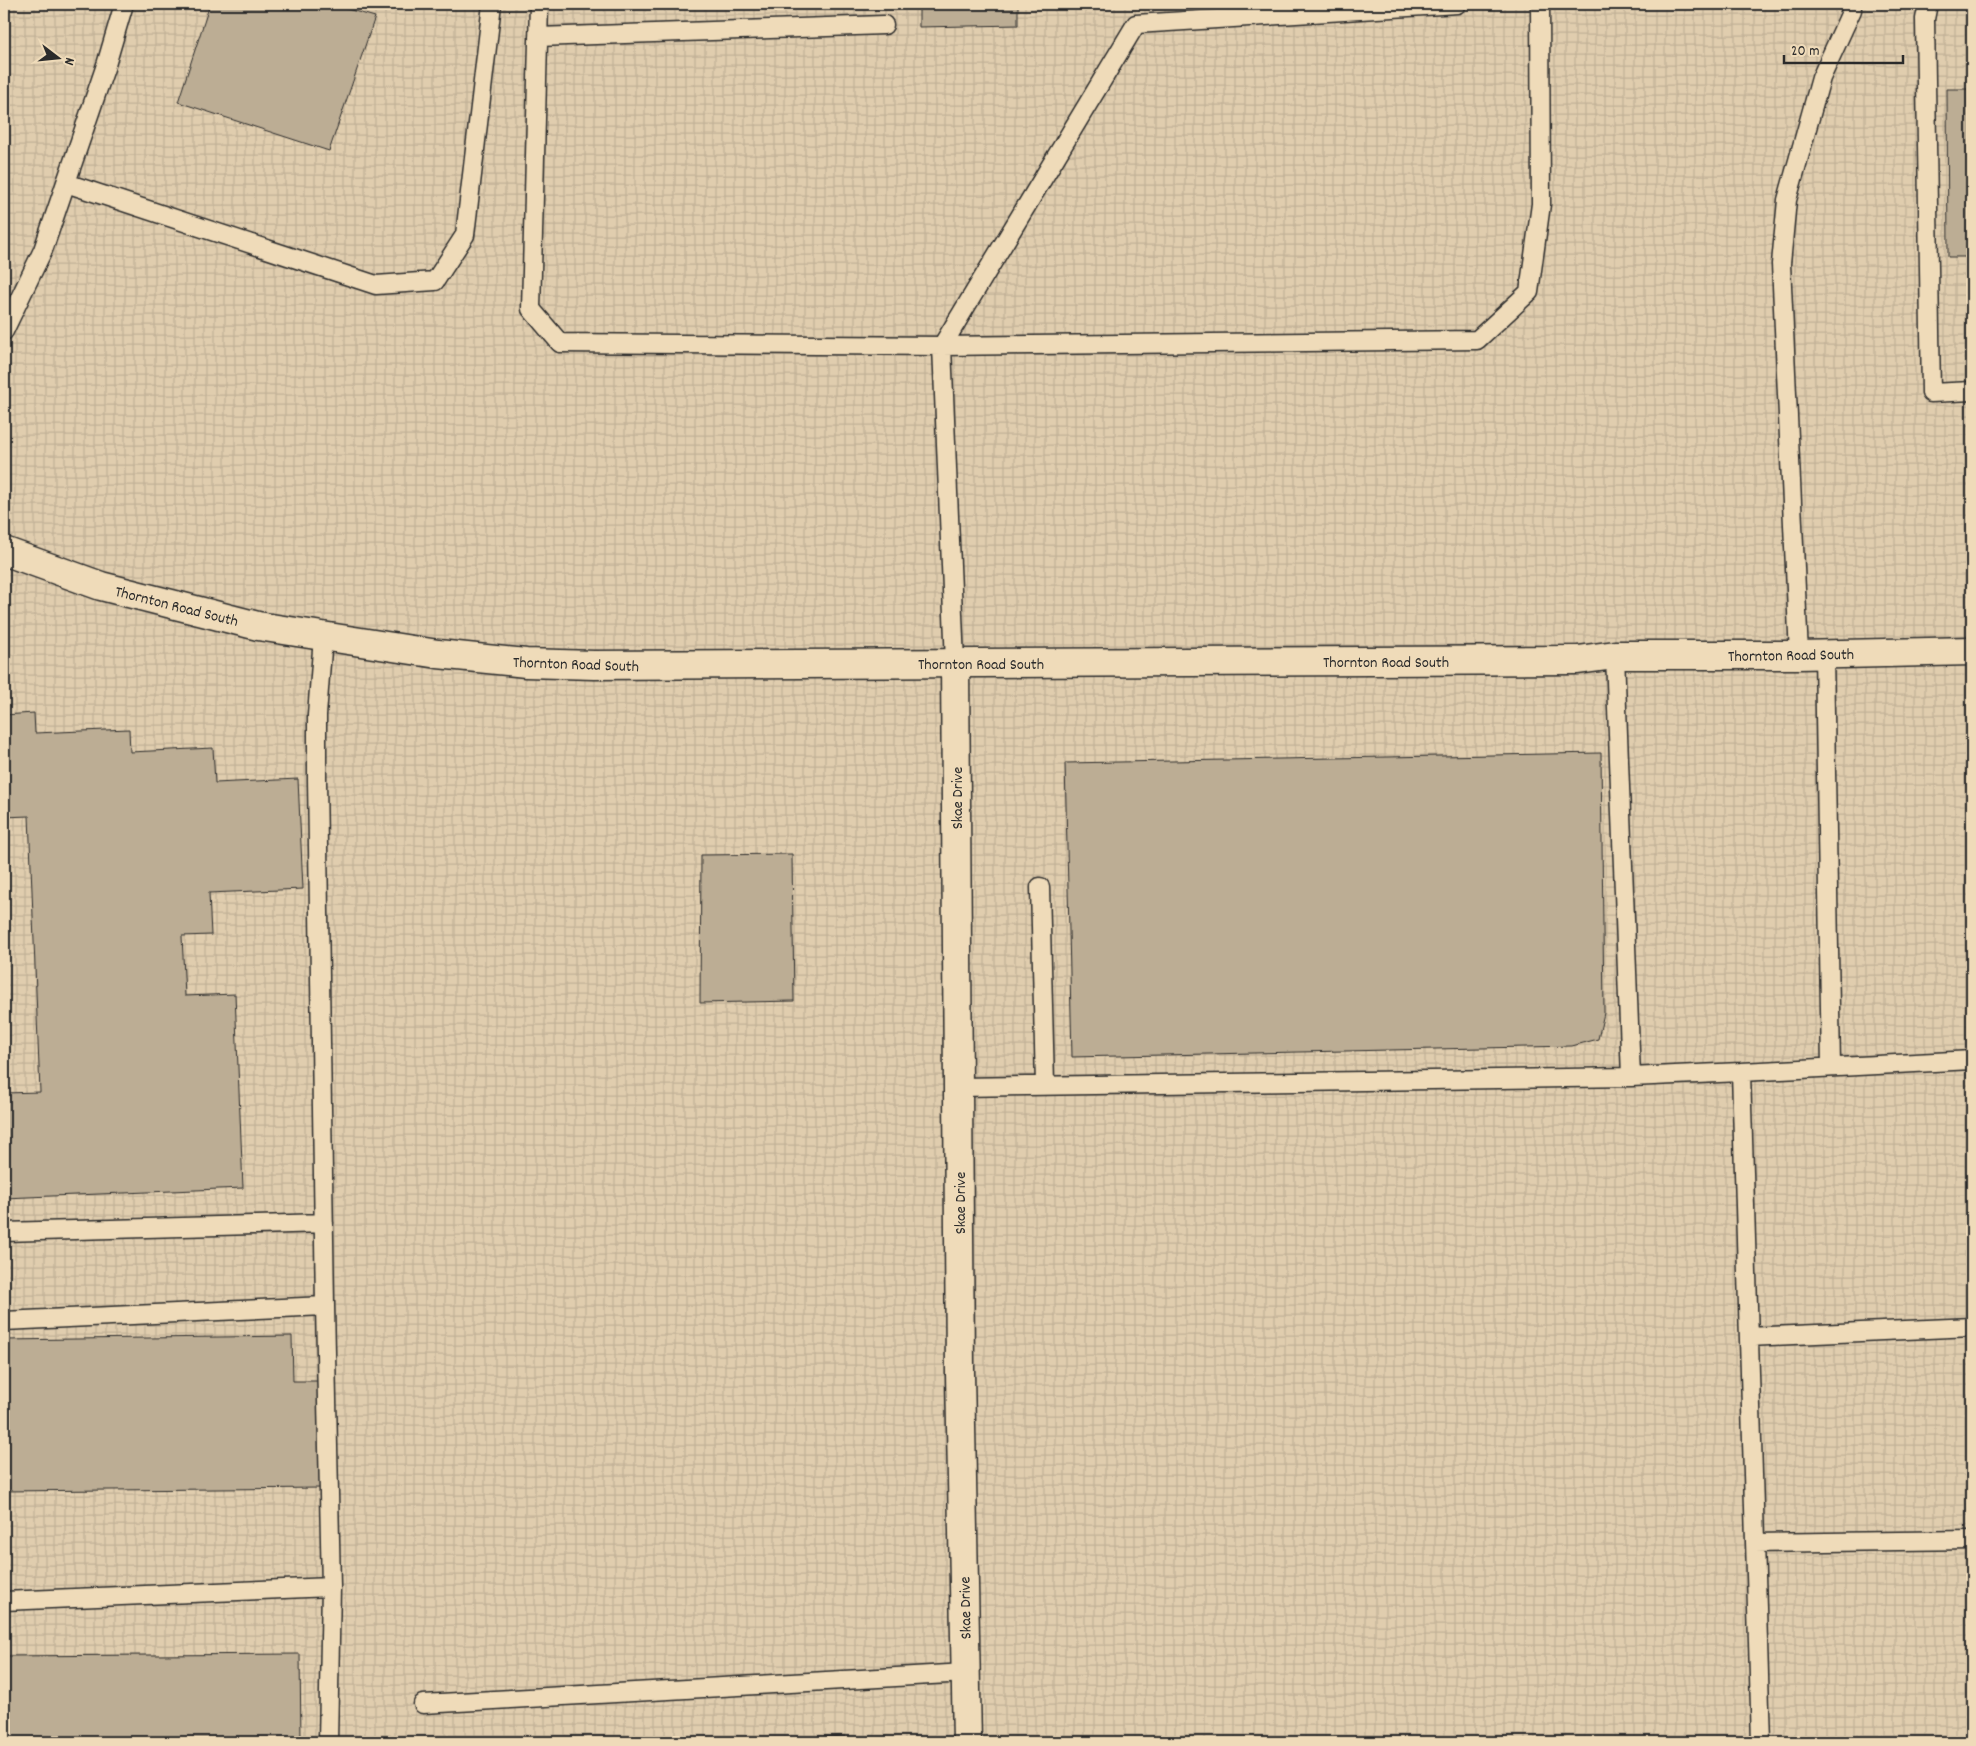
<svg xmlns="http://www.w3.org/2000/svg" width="1976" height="1746" font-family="Dekko,sans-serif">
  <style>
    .industrial { fill: url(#industrial-grid) }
    .building { fill: #bcad94; stroke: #2b2b2b }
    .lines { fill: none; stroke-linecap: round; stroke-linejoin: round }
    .service-casing { stroke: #2b2b2b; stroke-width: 21 }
    .minor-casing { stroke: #2b2b2b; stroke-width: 31 }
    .tertiary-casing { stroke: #2b2b2b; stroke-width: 31 }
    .service { stroke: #efdbb9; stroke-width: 18 }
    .minor { stroke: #efdbb9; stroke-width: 28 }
    .tertiary { stroke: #efdbb9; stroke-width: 28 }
    .labels { text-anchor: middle; stroke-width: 5; stroke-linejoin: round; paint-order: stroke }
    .street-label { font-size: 16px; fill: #2b2b2b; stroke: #efdbb9 }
  </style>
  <defs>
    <pattern id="industrial-grid" width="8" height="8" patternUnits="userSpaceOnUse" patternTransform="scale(1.25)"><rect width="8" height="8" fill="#e0cdae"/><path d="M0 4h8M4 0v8" fill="none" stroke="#c0b096"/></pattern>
  </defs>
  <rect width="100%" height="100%" fill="#efdbb9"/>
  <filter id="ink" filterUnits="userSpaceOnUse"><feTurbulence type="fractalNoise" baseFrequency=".02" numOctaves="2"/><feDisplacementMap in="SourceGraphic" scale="10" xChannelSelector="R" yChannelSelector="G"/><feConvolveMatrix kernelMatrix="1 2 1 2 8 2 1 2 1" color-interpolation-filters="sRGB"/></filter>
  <g filter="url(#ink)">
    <path class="industrial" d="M4 4H1972V1742H4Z"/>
    <path class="building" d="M210 4H330L375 17 329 151 178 102Z
      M919 4H1018V25L919 27Z
      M1947 89H1972V257H1948Z
      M34 713 35 733 129 729 130 752 213 748 215 783 298 779 303 889 209 893 211 935 182 936 185 996 235 994 243 1188 4 1198V1093L40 1092 29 816 4 817V715Z
      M1601 753 1604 1013 1598 1039 1572 1046 1072 1057 1065 763Z
      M792 854 794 1001 700 1003 701 855Z
      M292 1336 293 1381H323V1488L4 1491V1340Z
      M300 1654 301 1742H4V1656Z
      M845 1736V1742H637Z"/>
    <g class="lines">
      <g class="service-casing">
        <path id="service" d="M539 4 531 309 560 343 942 346 1477 340 1529 292 1541 204 1540 4
          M1928 4 1925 19 1931 393 1972 391
          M538 37 884 25
          M66 183 376 285 435 281 465 235 492 4
          M4 331 43 250 106 65 124 4
          M323 637 317 715V780L325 1306
          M1824 654 1831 1067
          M1615 655 1631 1077
          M1799 655 1781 264 1787 200 1821 78 1852 10
          M955 663 942 346 1136 24 1457 4
          M1040 887 1045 1085
          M958 1087 1631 1077 1741 1072
          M4 1232 324 1223
          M4 1321 325 1306 331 1587 4 1601
          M1749 1337 1972 1327
          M1755 1543 1972 1540
          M423 1704 966 1673
          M328 1742 331 1587
          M1761 1742 1741 1072 1972 1060"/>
      </g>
      <g class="minor-casing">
        <path id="minor" d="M955 663 960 1373 967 1742"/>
      </g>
      <g class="tertiary-casing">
        <path id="tertiary" d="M4 551 101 586 258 626 438 654 526 663 594 665 1578 660 1615 655H1799L1972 651"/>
      </g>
      <use href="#service" class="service"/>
      <use href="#minor" class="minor"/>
      <use href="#tertiary" class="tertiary"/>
    </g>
  </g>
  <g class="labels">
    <g class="street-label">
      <text transform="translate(177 605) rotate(14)" y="6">Thornton Road South</text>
      <text transform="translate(1791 654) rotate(-1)" y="6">Thornton Road South</text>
      <text x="1386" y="667">Thornton Road South</text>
      <text transform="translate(576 663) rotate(2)" y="6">Thornton Road South</text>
      <text x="981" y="669">Thornton Road South</text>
      <text transform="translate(956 798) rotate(-90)" y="6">Skae Drive</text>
      <text transform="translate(959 1203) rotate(-90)" y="6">Skae Drive</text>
      <text transform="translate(964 1608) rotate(-91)" y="6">Skae Drive</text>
    </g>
  </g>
  <rect width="1976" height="1746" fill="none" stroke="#efdbb9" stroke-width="20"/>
  <rect x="10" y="10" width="1956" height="1726" fill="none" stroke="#2b2b2b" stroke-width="2" filter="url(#ink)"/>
  <g transform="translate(58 58) rotate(106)" stroke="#efdbb9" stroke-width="4" paint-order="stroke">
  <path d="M0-4L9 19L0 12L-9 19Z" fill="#2b2b2b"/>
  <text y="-8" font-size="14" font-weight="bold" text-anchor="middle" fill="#2b2b2b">N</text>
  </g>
  <path d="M1784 55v8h119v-8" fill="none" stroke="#2b2b2b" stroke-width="2.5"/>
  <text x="1791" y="55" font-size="15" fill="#2b2b2b" stroke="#efdbb9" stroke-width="4" paint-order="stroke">20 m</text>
</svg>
